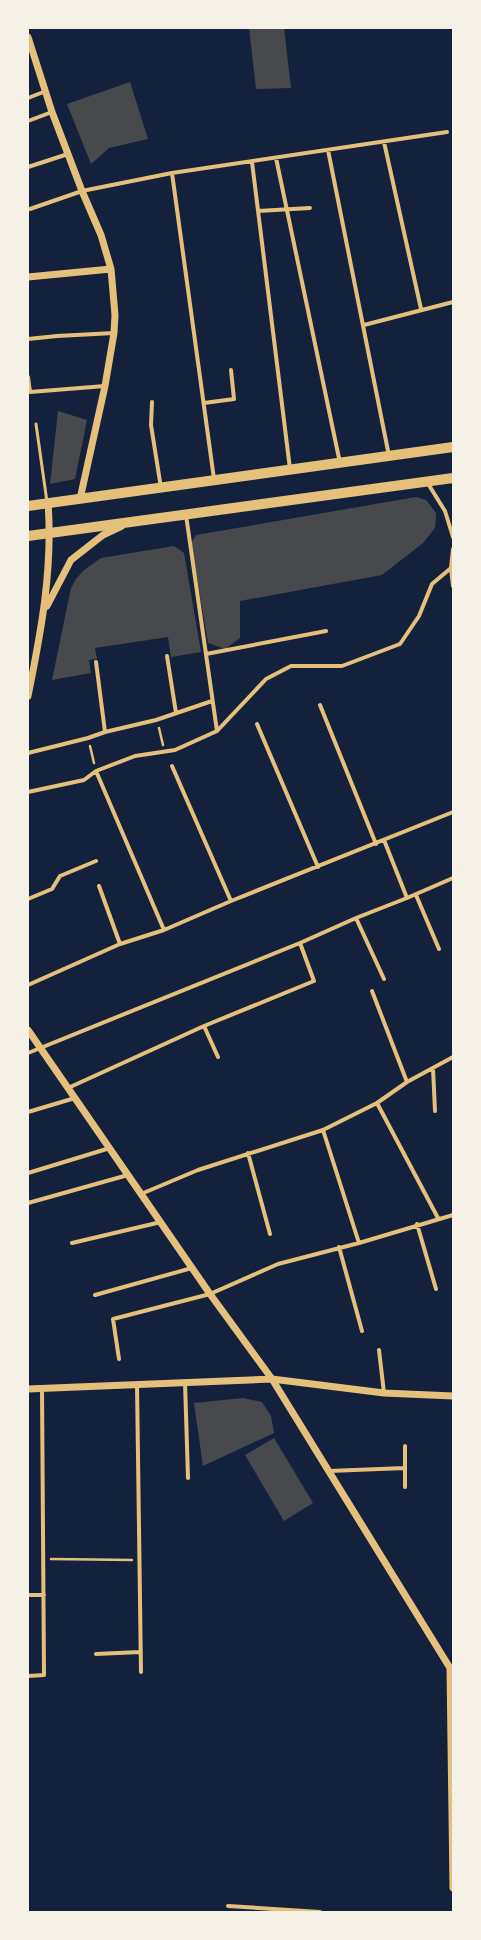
<svg xmlns="http://www.w3.org/2000/svg" width="481" height="1940" font-family="'Playfair Display',serif">
  <style>
    .building { fill: #48494c }
    .lines { fill: none; stroke-linecap: round; stroke-linejoin: round }
    .path { stroke: #e5c07b; stroke-width: 2.5 }
    .service { stroke: #e5c07b; stroke-width: 3 }
    .minor { stroke: #e5c07b; stroke-width: 4 }
    .tertiary { stroke: #e5c07b; stroke-width: 7 }
    .primary { stroke: #e5c07b; stroke-width: 10 }
  </style>
  <rect width="100%" height="100%" fill="#14213d"/>
  <path class="building" d="M249 28H284L291 88 256 89Z
    M130 82 148 139 109 148 91 164 67 104Z
    M58 411 87 420 75 479 50 484Z
    M416 497 426 500 436 513 435 528 423 543 382 575 240 601V638L225 649 208 643 191 543 196 535Z
    M174 546 184 553 201 652 171 657 168 637 95 648 97 659 89 660 91 673 52 680 71 588 76 579 84 570 101 558Z
    M243 1398 262 1402 271 1416 274 1433 203 1466 194 1403Z
    M274 1438 313 1503 284 1521 245 1455Z"/>
  <g class="lines">
    <path class="path" d="M159 728 163 745
      M90 746 94 763
      M51 1559 132 1560"/>
    <path class="service" d="M36 424 47 502"/>
    <path class="minor" d="M28 98 46 91
      M28 121 52 112
      M384 142 421 309
      M328 150 389 456
      M276 158 340 463
      M252 162 290 469
      M28 167 68 154
      M172 173 214 479
      M30 209 82 191 172 173 447 132
      M258 211 310 208
      M364 325 453 302
      M28 339 57 336 114 333
      M28 377 30 392 105 386
      M152 402 151 425 161 488
      M204 403 234 399 231 370
      M427 482 445 511 453 537
      M186 515 217 731
      M451 568 453 586
      M206 654 326 631
      M167 656 176 713
      M96 662 105 732
      M320 705 376 844
      M257 724 318 867
      M28 753 88 738 105 732 156 720 212 701
      M172 766 231 901
      M96 771 164 930
      M28 792 84 780 96 771 135 756 175 750 217 731 266 679 291 666H342L400 644 419 616 432 584 451 568 453 549
      M384 840 407 898
      M99 886 120 944
      M416 895 439 949
      M28 899 52 889 60 876 96 861
      M356 918 384 979
      M28 985 120 944 164 930 231 901 453 812
      M372 991 407 1082
      M204 1026 218 1057
      M28 1053 300 943 356 918 407 898 453 878
      M433 1068 435 1111
      M68 1088 204 1026 314 981 300 943
      M377 1103 438 1218
      M28 1112 75 1098
      M323 1130 359 1243
      M248 1153 270 1234
      M28 1173 110 1148
      M141 1194 198 1170 323 1130 377 1103 407 1082 453 1057
      M28 1203 128 1175
      M417 1224 436 1289
      M72 1243 161 1222
      M339 1247 362 1331
      M95 1295 192 1268
      M379 1350 384 1393
      M119 1359 113 1319 210 1294 278 1264 359 1243 453 1215
      M185 1382 188 1478
      M137 1384 141 1672
      M329 1471 405 1468
      M405 1487V1446
      M28 1595H44
      M96 1654 140 1652
      M28 1676 44 1675 42 1388
      M228 1906 320 1912"/>
    <path class="tertiary" d="M28 37 52 112 82 191 101 235 111 269 115 315 114 333 105 386 80 499
      M28 277 111 269
      M47 606 71 560 103 535 122 526
      M28 696C41 632 53 569 48 503
      M28 1030 210 1294 272 1379 450 1668 453 1888
      M28 1389 272 1379 384 1393 453 1396"/>
    <path class="primary" d="M28 506 453 447
      M28 536 453 478"/>
  </g>
  <rect width="481" height="1940" fill="none" stroke="#f6f1e7" stroke-width="58"/>
</svg>
